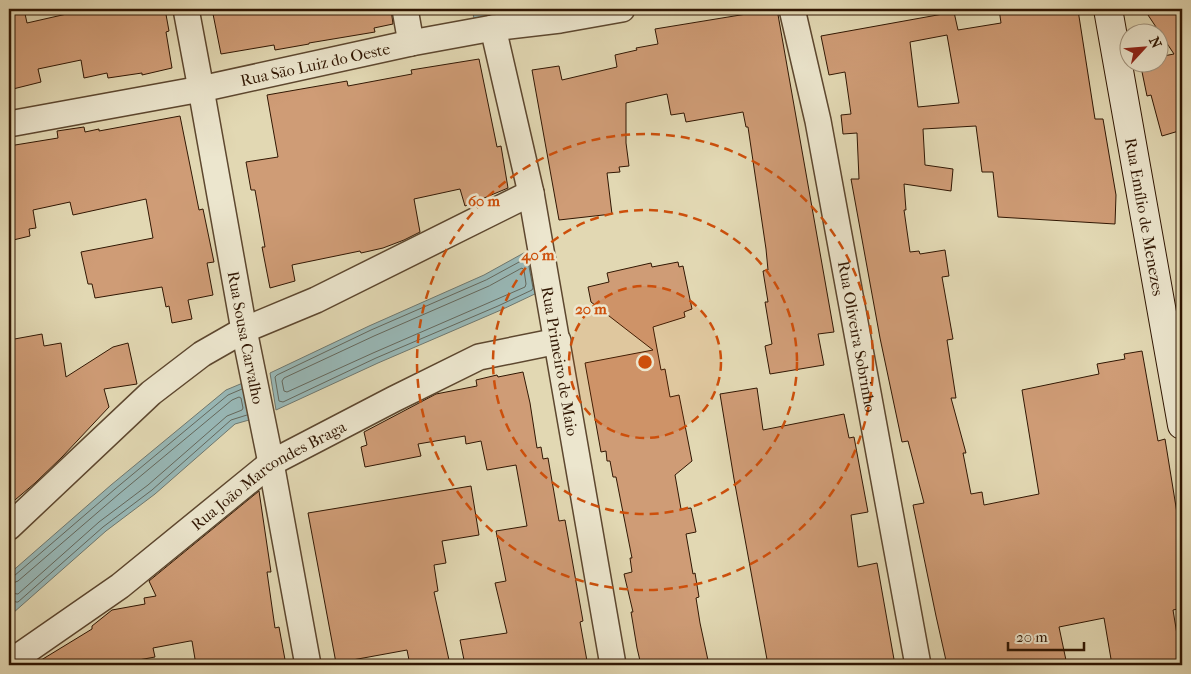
<svg xmlns="http://www.w3.org/2000/svg" width="1191" height="674" font-family="'IM FELL French Canon',serif">
  <style>
    .water { fill: #98b8b7; stroke: #6f786f }
    .lines { fill: none; stroke-linecap: round; stroke-linejoin: round }
    .shore { stroke: #64685d; stroke-width: 1 }
    .building { fill: #cf9c76; stroke: #311703; fill-rule: evenodd }
    .street-casing { stroke: #5d472f; stroke-width: 28 }
    .secondary-casing { stroke: #311703; stroke-width: 30 }
    .street { stroke: #ece6ce; stroke-width: 25 }
    .secondary { stroke: #ece6ce; stroke-width: 28 }
    .ring { fill: none; stroke: #cd4f0b; stroke-width: 2.5; stroke-dasharray: 9 6 }
    .labels { text-anchor: middle; stroke-width: 5; stroke-linejoin: round; paint-order: stroke }
    .street-label { font-size: 16px; fill: #311703; stroke: #ece6ce }
    .centre { fill: #cd4f0b; stroke: #ece6ce; stroke-width: 2.5 }
    .ring-label { font-size: 15px; text-anchor: middle; font-weight: bold; fill: #cd4f0b; stroke: #ece6ce; stroke-width: 5; stroke-linejoin: round; paint-order: stroke }
  </style>
  <rect width="100%" height="100%" fill="#e2d8b3"/>
  <filter id="stains"><feTurbulence type="fractalNoise" baseFrequency=".004" numOctaves="4"/><feColorMatrix values="0 0 0 0 .2 0 0 0 0 .09 0 0 0 0 .02 0 0 0 .5 -.17"/></filter>
  <radialGradient id="worn" r=".72"><stop offset=".6" stop-color="#630" stop-opacity="0"/><stop offset="1" stop-color="#630" stop-opacity=".3"/></radialGradient>
  <path class="water" d="M472 9H502L504 23 476 28Z
    M531 249 539 292 501 310 378 363 276 410 270 373 369 326 484 275Z
    M250 380 256 418 235 424 155 494 106 531 13 613 9 592V574L111 485 226 390Z"/>
  <g class="lines">
    <path class="shore" d="M525 259H527L528 261 533 288 532 290 498 306 376 358 283 402 279 401 275 377 277 375 371 330 486 280Z
      M520 269 522 268 524 270 526 284 525 287 373 353 287 392 284 391 282 381 284 378 374 336 489 286Z
      M9 578 14 576 115 489 228 395 242 389
      M9 584 13 583 18 581 119 494 232 400 239 397 241 398 243 408 242 410 227 416 148 485 99 522 18 594 9 593
      M9 599 12 600 16 602H18L103 527 152 490 231 420 247 415"/>
  </g>
  <path class="building" d="M9 9H24L27 23 71 13 70 9H165L169 31 166 32 172 68 142 75V73L108 78 107 73 84 78 81 60 38 69 41 82 9 90Z
    M212 9H391L393 24 374 28 375 32 309 43V44L275 50 274 45 221 54Z
    M777 9 834 332 818 334 824 365 770 374 765 346 772 344 765 302H768L763 271 768 270 766 249 748 127H746L743 112 686 122 684 113 671 115 667 94 626 103V143L629 166 619 167 620 172 607 173 612 214 559 220 532 70 559 66 562 80 617 67 615 55 637 50 636 48 658 44 655 29Z
    M999 9H1057L1058 13 1078 10 1095 119H1103L1116 195 1115 224 998 217 993 172H982L976 126 923 129 925 165 953 169 951 191 904 184 906 210H904L910 252 919 251 920 254 945 250 949 276 942 277 953 339 947 340 956 398H951L966 453H963L971 494 982 492 984 505 1039 494 1022 390 1099 374 1097 364 1125 359 1124 354 1142 351 1158 441 1165 439 1182 544V608L1173 610 1182 665H1112L1104 618 1059 627 1067 665H947L936 616 913 505 924 503 908 441 902 442 880 338 851 179H859L857 133 843 134 841 115 851 114 845 72 829 75 821 36 954 12 958 30 1001 23ZM947 35 959 103 918 107 910 42Z
    M1144 9H1182V130L1162 136 1151 95 1147 96 1140 62H1158V57L1174 54Z
    M479 59 497 147 501 146 508 188 465 206 460 189 414 199 420 232 404 240 383 248 361 253 360 251 292 265 295 281 270 288 262 247H265L255 190H251L246 162 278 157 267 95 347 81 348 86 412 74 411 70Z
    M180 116 199 210 203 209 214 262 207 263 213 295 188 300 192 319 172 323 169 306 166 307 162 287 95 298 92 284H88L81 252 153 238 146 199 73 215 70 202 33 210 36 228 29 229 30 236 9 241V146L58 138 57 131 84 127 85 132 99 129V131Z
    M678 262 679 267 683 266 692 309 684 312 685 317 653 327 661 370 665 369 670 397 679 395 692 461 675 475 681 509 691 508 696 532 686 534 693 574 695 573 699 597 696 598 700 623 709 665H641L637 648 631 612H633L624 574 632 572 630 558H632L616 477H613L610 461H607L606 451 601 452 585 363 653 350 591 302 588 287 609 282 607 273 651 263 652 267Z
    M42 334 44 346 61 343 66 377 113 347 128 343 137 384 104 389 109 407 62 457 35 483 9 505V340Z
    M523 372 530 403 537 448 541 447 543 459 548 458 559 521 565 520 583 621 580 622 587 661 554 665H465L460 640 507 633 495 583 506 581 496 531 527 526 516 465 487 470 481 441 466 444 465 436 418 444 421 456 365 467 361 447 367 445 364 432 436 394 477 386 476 380 497 375 498 377Z
    M757 388 763 430 844 414 849 438 854 437 868 512 851 515 858 567 877 563 895 665H768L734 479 720 394Z
    M471 486 479 535 442 541 446 563 434 565 438 591 434 592 449 660 424 665H410L407 650 336 663 308 513Z
    M259 491 271 572H267L275 628 279 627 286 665H196L192 641H190L153 648 155 657 111 665H33L92 629V626L112 610 145 604 144 598 156 596 149 581Z"/>
  <g class="lines">
    <g class="street-casing">
      <g id="street">
        <path id="s1" d="M186 9 201 89 244 330 271 463 308 665"/>
        <path d="M405 9 411 43"/>
        <path id="s2" d="M792 9 818 121 918 665"/>
        <path id="s3" d="M493 28 531 193 613 665"/>
        <path id="s4" d="M9 124 201 89 411 43 493 28 560 20 622 9"/>
        <path d="M9 527 151 393 202 354 244 330 316 300 531 193"/>
        <path id="s5" d="M9 663 120 586 271 463 394 399 479 357 558 341"/>
      </g>
    </g>
    <g class="secondary-casing">
      <g id="secondary">
        <path id="s6" d="M1108 9 1182 425"/>
      </g>
    </g>
    <use href="#street" class="street"/>
    <use href="#secondary" class="secondary"/>
  </g>
  <circle cx="645" cy="362" r="76" fill="#cd4f0b" fill-opacity=".12"/>
  <g class="ring">
    <circle cx="645" cy="362" r="76"/>
    <circle cx="645" cy="362" r="152"/>
    <circle cx="645" cy="362" r="228"/>
  </g>
  <g class="labels">
    <g class="street-label">
      <text dy="6" stroke="none"><textPath href="#s4" startOffset="312">Rua São Luiz do Oeste</textPath></text>
      <text dy="6" stroke="none"><textPath href="#s6" startOffset="211">Rua Emílio de Menezes</textPath></text>
      <text dy="6" stroke="none"><textPath href="#s2" startOffset="334">Rua Oliveira Sobrinho</textPath></text>
      <text dy="6" stroke="none"><textPath href="#s1" startOffset="334">Rua Sousa Carvalho</textPath></text>
      <text dy="6" stroke="none"><textPath href="#s3" startOffset="340">Rua Primeiro de Maio</textPath></text>
      <text dy="6" stroke="none"><textPath href="#s5" startOffset="321">Rua João Marcondes Braga</textPath></text>
    </g>
  </g>
  <circle cx="645" cy="362" r="8" class="centre"/>
  <g class="ring-label">
    <text x="484" y="206">60 m</text>
    <text x="538" y="260">40 m</text>
    <text x="591" y="314">20 m</text>
  </g>
  <rect width="1191" height="674" fill="none" stroke="#e2d8b3" stroke-width="30"/>
  <rect x="10" y="10" width="1171" height="654" fill="none" stroke="#311703" stroke-width="2.5"/>
  <rect x="15" y="15" width="1161" height="644" fill="none" stroke="#311703"/>
  <g transform="translate(1144 48) rotate(64)"><circle r="24" fill="#ece6ce" stroke="#a1937d"/>
  <path d="M0-4L9 19L0 12L-9 19Z" fill="#8f2418"/>
  <text y="-8" font-size="14" font-weight="bold" text-anchor="middle" fill="#311703">N</text>
  </g>
  <path d="M1008 642v8h76v-8" fill="none" stroke="#311703" stroke-width="2.5"/>
  <text x="1016" y="642" font-size="15" fill="#311703" stroke="#ece6ce" stroke-width="4" paint-order="stroke">20 m</text>
  <rect width="100%" height="100%" filter="url(#stains)"/>
  <rect width="100%" height="100%" fill="url(#worn)"/>
</svg>
